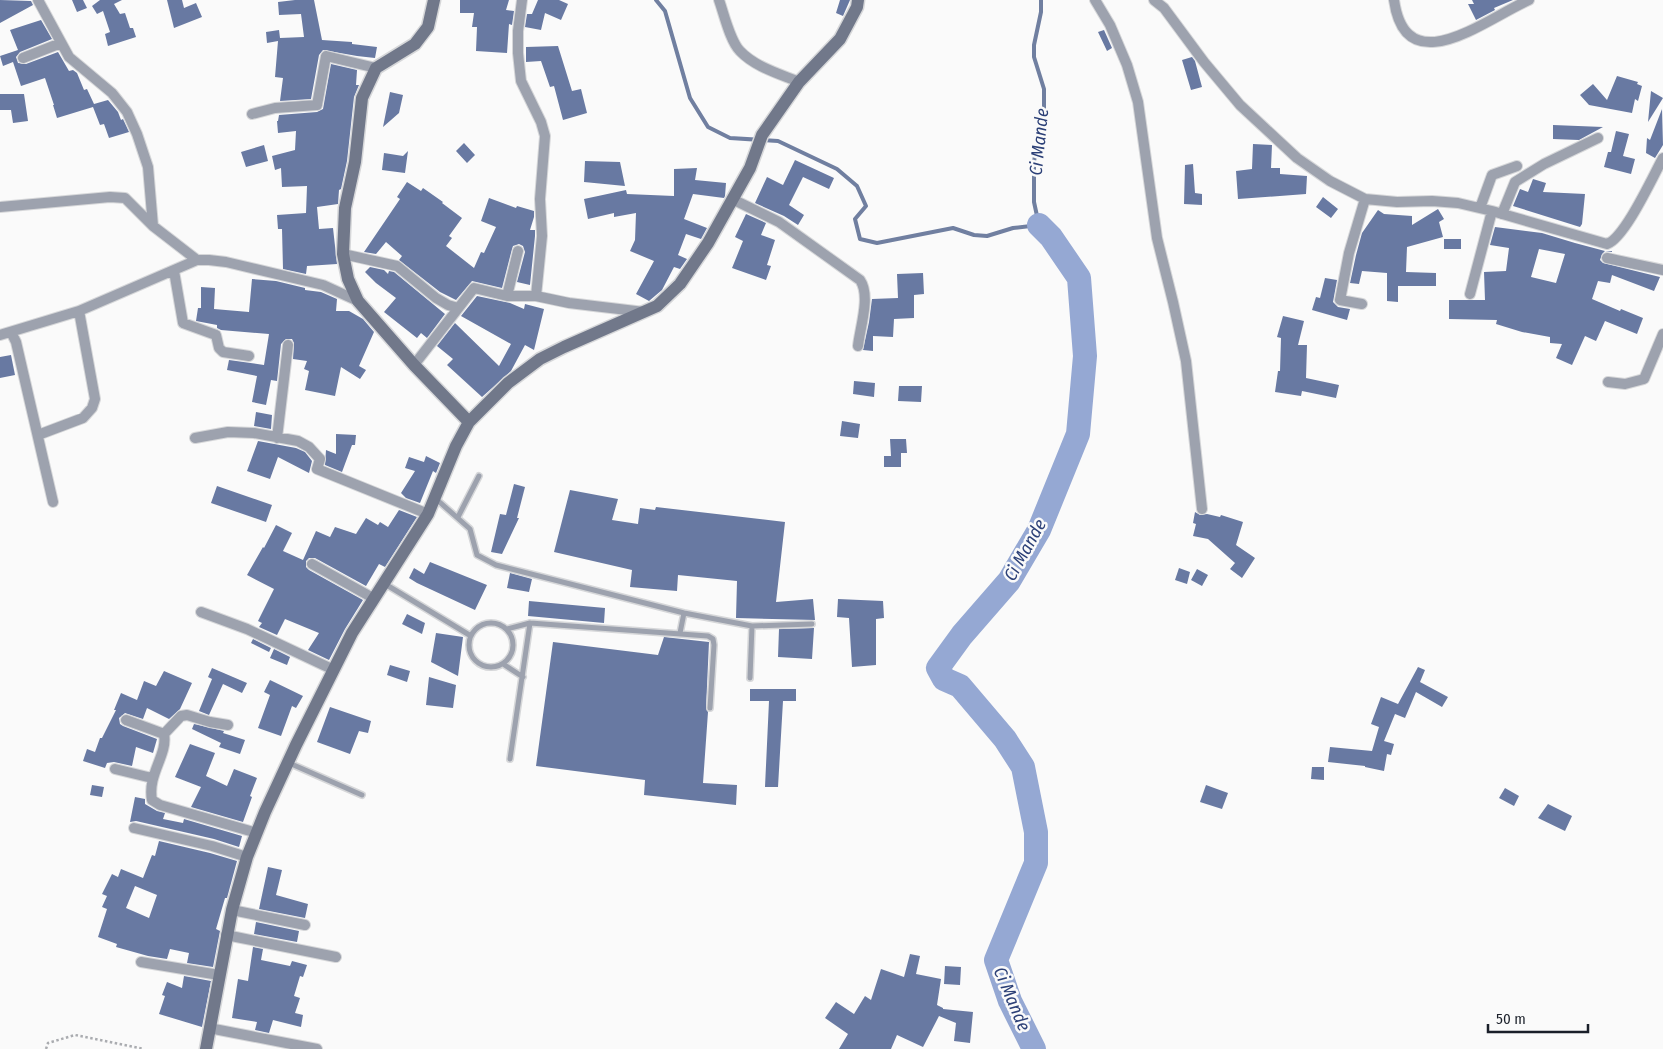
<svg xmlns="http://www.w3.org/2000/svg" width="1663" height="1049" font-family="'Fira Sans Condensed',sans-serif">
  <style>
    .lines { fill: none; stroke-linecap: round; stroke-linejoin: round }
    .stream { stroke: #707fa0; stroke-width: 4 }
    .river { stroke: #95a8d3; stroke-width: 24 }
    .building { fill: #6879a2; fill-rule: evenodd }
    .lane-casing { stroke: #d6d7d9; stroke-width: 8 }
    .street-casing { stroke: #d6d7d9; stroke-width: 12 }
    .secondary-casing { stroke: #d6d7d9; stroke-width: 15 }
    .path { stroke: #aaacb0; stroke-width: 2.5; stroke-dasharray: 2.5 2.5; stroke-linecap: butt }
    .lane { stroke: #9da2ae; stroke-width: 5 }
    .street { stroke: #9da2ae; stroke-width: 10 }
    .secondary { stroke: #71788a; stroke-width: 12 }
    .labels { text-anchor: middle; stroke-width: 5; stroke-linejoin: round; paint-order: stroke }
    .water-label { font-size: 18px; font-style: italic; fill: #2c4077; stroke: #fafafa }
  </style>
  <rect width="100%" height="100%" fill="#fafafa"/>
  <g class="lines">
    <path class="stream" d="M656 0 665 11 690 98 708 127 730 138 778 141 837 169 857 186 866 206 855 219 860 239 877 243 953 228 974 235 987 236 1013 228 1039 225 1034 202V162L1036 149 1044 127V89L1034 57V45L1041 12V0"/>
    <path class="river" d="M1034 1049 1010 1001 996 960 1036 863V832L1023 767 1005 739 960 686 944 679 938 668 962 635 1009 581 1039 530 1078 434 1085 356 1079 278 1051 237 1039 225"/>
  </g>
  <path class="building" d="M0 0 31 1 33 5 0 23Z
    M72 0H83L87 8 77 12Z
    M100 0H122L114 4 120 14 125 13 130 28H133L136 37 108 46 105 34 110 32 103 11 97 14 92 6Z
    M167 0H182L184 8 196 3 202 17 174 28Z
    M295 0H314L322 40 352 42V44L377 47 375 58 357 56 323 50 319 55 311 99 280 101 283 78 275 77 278 41 267 43 266 32 279 30 280 38 304 37 301 14 279 15 278 2Z
    M460 0H509L506 10 514 11 512 25 509 24 507 53 476 51 477 27H472L474 13H460Z
    M538 0H559L568 4 561 20 545 13 541 30 525 27 527 14H532Z
    M840 0H850L843 16 836 13Z
    M1472 0H1513L1494 8 1495 10 1476 20 1468 4H1474Z
    M41 20 52 39 20 52 16 57 18 63 26 64 58 52 69 71 73 70 77 73 84 90 87 89 94 104 108 100 118 112 121 120 123 119 129 132 109 138 104 124 100 125 93 107 57 118 53 105H54L45 78 21 86 13 62 3 66 0 56 18 50 10 30Z
    M1104 30 1112 48 1107 51 1098 32Z
    M558 46 572 91 581 89 587 113 563 120 554 86 550 87 541 61 526 62V47Z
    M1192 57 1195 61 1202 87 1191 90 1182 60Z
    M331 64 357 70 356 85H359L354 97 347 161 341 189 339 190 338 204 317 207 319 229 333 228 337 264 307 266 306 274 283 269 282 229H278L277 215 306 213 307 186 282 187 281 168 275 170 272 156 295 150 296 131 278 133 277 121H278L279 115 317 112 323 109Z
    M1617 76 1638 82 1637 84 1642 86 1638 101 1635 99 1632 113 1589 105 1580 95 1593 84 1607 100Z
    M1651 91 1663 98 1648 122Z
    M390 92 403 95 399 113 383 127Z
    M0 94H24L28 121 13 123 11 110H0Z
    M1662 109 1663 145 1655 158 1646 153 1647 138 1650 140Z
    M1553 125 1603 127 1579 140 1553 139Z
    M1616 131 1629 134 1623 156 1635 159 1631 174 1604 167 1608 152H1611Z
    M464 143 475 155 467 163 456 151Z
    M1253 144 1272 145 1271 168H1280V174L1307 176 1306 194 1238 199 1236 171 1252 169Z
    M264 145 268 161 246 167 241 152Z
    M408 151 405 173 382 170 384 153 403 156Z
    M795 160 834 178 829 189 803 177 789 205 804 215 798 225 784 216 755 203 767 177 783 185Z
    M585 161 620 162 625 186 584 182Z
    M1193 164 1195 193 1202 194V205L1184 204 1185 165Z
    M697 168 695 180 726 183 725 196 724 198 693 194 684 219 707 228 701 239 686 234 678 255 687 259 680 269 674 267 662 290 649 301 636 294 654 261 630 251 635 240 636 213 614 217V213L588 219 584 199 626 190 627 194 674 196V169Z
    M1533 179 1546 183 1543 192 1585 194 1582 224 1580 227 1513 206 1520 189 1528 192Z
    M407 182 421 191 423 188 443 202 442 203 462 218 449 236 452 238 446 246 474 268 481 252 484 253 496 227 481 221 489 198 516 208 517 206 534 211V217L530 230H535V236L530 285 517 282 525 252 523 246 519 244 513 246 512 249 502 288 472 281 456 300 440 292 399 260 402 256 386 242 376 254 364 252 400 199 397 197Z
    M1323 197 1338 209 1331 218 1316 207Z
    M1438 209 1444 219 1439 222 1443 237 1407 247 1406 272 1436 273V286H1398V302L1387 301V273L1362 271 1359 284 1350 283 1356 255 1362 233 1378 210 1384 214 1412 216V225Z
    M746 214 766 223 761 235 775 240 767 265 771 266 766 280 732 268 743 241 735 237Z
    M1495 227 1542 233 1575 243 1605 251H1612V252L1605 251 1602 254 1600 260 1603 263 1660 277 1654 291 1612 275 1610 283 1598 281 1592 299 1620 311 1621 309 1643 318 1637 334 1605 321 1596 341 1585 336 1572 365 1556 358 1562 344 1550 343V337L1522 332 1496 324 1497 320 1449 319V300H1485L1484 272 1506 271 1509 248 1490 245ZM1539 249 1565 254 1556 283 1531 277Z
    M1444 239H1461V249H1444Z
    M370 267 384 270 388 274 389 271 394 272 445 314 427 338 421 333 417 338 384 312 396 298 376 283 365 272Z
    M923 273 924 294 914 295V318L894 319 893 337 873 336V351L863 350 869 322 872 299 898 298 897 274Z
    M1325 278 1337 280 1333 302 1338 307 1350 309 1347 320 1312 310 1316 297 1320 298Z
    M252 279 276 281 305 288V290L321 292 337 299 336 311H349L363 319 374 332 359 366 366 370 360 379 341 367 335 396 305 390 309 371 304 369 307 361 293 359 294 343 292 339H286L281 344 277 381 271 380 266 405 252 402 257 376 227 370 229 360 264 365 269 334 221 330 217 328V325L196 321 198 308H201V287L215 288 214 309 249 312Z
    M477 296 510 303 524 309 525 304 544 309 534 350 525 345 511 371 482 397 447 365 453 359 437 346 455 323 499 366 511 344 461 316Z
    M1283 316 1304 321 1298 345H1307L1306 378 1339 385 1336 398 1302 391 1301 396 1275 392 1278 371H1280L1281 338 1277 337Z
    M11 355 15 375 0 378V357Z
    M854 381 875 383 874 397 853 394Z
    M899 386H922L921 402 898 401Z
    M256 412 272 415 271 429 254 426Z
    M842 421 860 424 858 438 840 436Z
    M336 434 356 435 355 445H352L342 472 325 465 326 450 336 454Z
    M890 439H906L907 453H901V467H884V456H891Z
    M258 441 296 448 305 452 312 461 309 473 278 457 270 479 247 471Z
    M426 456 440 463 436 473 433 471 420 503 406 498 401 493 415 471 405 468 409 457 424 462Z
    M514 484 525 487 517 518H519L502 554 491 552 500 514 506 515Z
    M217 486 272 505 266 522 211 503Z
    M570 490 618 499 612 520 638 524 640 508 655 510 656 507 785 522 776 602 813 599 815 620 736 618 737 581 678 575 677 591 630 587 632 570 554 552Z
    M399 510 417 517 385 567 379 564 366 586 315 558H309L306 561V567L309 570 363 600 345 629 329 660 308 650 319 633 285 619 277 635 259 627 262 623 258 621 274 589 247 575 263 547 264 548 276 525 292 533 283 551 303 560 316 531 330 537 335 527 356 534 366 518 378 525 380 522 388 527Z
    M1195 512 1200 515 1207 514 1220 517 1221 515 1243 522 1236 545 1255 558 1242 578 1230 569 1235 563 1208 539 1193 536 1196 524 1193 523Z
    M430 562 487 585 475 610 417 583 409 578 414 568 424 574Z
    M1179 568 1190 572 1187 584 1175 580Z
    M1197 569 1208 575 1202 586 1191 580Z
    M510 573 532 579 529 592 507 588Z
    M838 599 883 601 884 618 876 619V665L852 667 849 618 837 617Z
    M529 601 605 608 604 623 528 616Z
    M407 614 425 623 422 634 402 624Z
    M814 628 812 659 778 657 779 629Z
    M436 633 463 637 458 676 431 662Z
    M664 637 709 642 706 708 708 712 703 783 737 785 736 805 644 795 645 780 536 766 553 642 658 655Z
    M253 639 271 648 269 652 251 643Z
    M274 649 290 657 287 665 270 658Z
    M390 665 410 671 407 682 387 675Z
    M1418 667 1425 670 1420 682 1448 697 1442 707 1416 692 1405 718 1395 714 1384 741 1394 744 1391 755 1387 754 1384 771 1365 767V766L1328 762 1330 747 1372 751 1379 727 1371 724 1381 697 1398 704Z
    M212 668 247 683 242 693 223 684 209 715 199 711 212 679 208 677Z
    M164 671 192 683 180 709 169 719 147 708 143 719 125 713 119 718 120 724 123 726 157 739 153 753 136 747 132 766 114 762 107 763 105 768 83 761 87 749 95 752 100 738H102L116 710H114L121 693 137 700 144 681 156 686Z
    M429 677 456 685 453 708 426 705Z
    M270 680 303 696 296 708 292 706 281 736 258 728 270 695 264 692Z
    M750 689H796V701H783L778 787H765L769 701H750Z
    M330 707 371 721 368 733 359 731 350 754 317 742Z
    M194 724 224 731 223 733 245 740 240 754 219 747 221 743 192 729Z
    M190 744 215 753 206 776 227 786 234 769 257 778 250 796 252 797 243 822 191 807 201 787 175 777Z
    M1312 767H1324V780L1311 779Z
    M92 785 104 787 102 797 90 795Z
    M1206 785 1228 793 1222 809 1200 802Z
    M1505 788 1519 796 1514 806 1499 798Z
    M135 797 145 799V804L157 811 165 813 163 819 183 823 184 819 242 836 239 847 214 839 136 821 130 822Z
    M1548 804 1572 816 1565 831 1538 818Z
    M159 841 210 853 237 861 227 898H225L216 929 220 931 213 967 187 963 189 953 170 949 167 959 148 956 116 947 117 944 98 937 107 909 102 907 107 896 102 894 112 874 118 877 121 869 143 878 152 855 155 856ZM135 886 157 895 149 918 126 908Z
    M268 867 282 870 276 895 308 904 305 918 259 909Z
    M256 922 299 931 297 942 254 934Z
    M253 947 263 949 261 960 290 966 292 961 307 965 303 977 300 976 294 996 300 998 295 1013 303 1015 301 1027 273 1020 269 1033 255 1030 257 1022 232 1018 238 979 248 981Z
    M910 954 920 956 916 974 941 979 937 1005 943 1008V1009L973 1012 970 1043 954 1041 956 1023 939 1016 923 1047 897 1035 891 1049H839L848 1034 825 1018 836 1002 854 1014 865 996 871 1000 881 969 904 977Z
    M945 966 961 967 960 985 944 984Z
    M184 976 211 981 202 1027 159 1014 165 996 162 995 167 982 182 988Z"/>
  <g class="lines">
    <g class="lane-casing">
      <path id="lane" d="M435 498 470 529 477 555 496 565 684 613 752 626 812 624
        M458 517 479 476
        M385 584 471 636
        M469 645a22 22 0 1 1 44 0a22 22 0 1 1-44 0Z
        M507 629 530 623 708 636 713 639 714 645 710 708
        M680 633 684 613
        M503 664 523 677
        M750 678 752 626
        M510 759 530 623
        M289 763 362 795"/>
    </g>
    <g class="street-casing">
      <path id="street" d="M38 0 69 57 112 93 127 112 137 134 148 167 153 226
        M522 0 518 31V53L521 81 541 122 545 136 540 199 542 236 536 296 569 303 644 312
        M719 0C724 14 730 41 740 51 755 67 780 74 799 82
        M1095 0 1110 25 1127 65 1138 102 1157 238 1173 302 1186 361 1202 509
        M1154 0 1164 8 1204 62 1240 105 1297 158 1330 181 1365 199 1397 202 1432 201 1458 203 1492 211 1607 244C1625 238 1653 176 1663 158
        M1394 0C1406 85 1487 18 1529 0
        M23 58 61 43
        M252 114 275 108 317 105 326 56 376 68
        M732 199 779 222 860 280C871 296 860 327 858 346
        M0 207 110 197 125 198 153 226 197 260H209L226 262 323 285 358 301
        M1480 208 1492 175 1517 166
        M1502 214 1515 182 1544 164 1598 138
        M343 254 397 266 436 298 448 305 458 308
        M1607 258 1663 270
        M174 271 183 323 216 335 219 348 223 352 249 356
        M1470 294 1492 211
        M507 296 518 251
        M1362 304 1340 300 1349 253 1365 199
        M11 332 16 342 53 502
        M0 335 79 311 197 260
        M414 365 474 288 507 296H536
        M1608 382 1625 384 1644 379 1663 334
        M38 435 83 418 92 408 95 399 79 311
        M195 438 228 432 254 433 298 441 309 447 320 459 317 469 428 514
        M277 438 288 345
        M312 564 373 598
        M201 612 247 629 334 670
        M126 720 164 734C168 755 147 774 152 800L160 805 257 833
        M164 734 181 716 187 715 210 722 228 725
        M115 769 152 778
        M134 828 212 846 247 857
        M232 910 305 925
        M226 935 336 957
        M141 962 219 975
        M209 1028 317 1049"/>
    </g>
    <g class="secondary-casing">
      <path id="secondary" d="M434 0 428 27 415 44 376 68 362 98 355 162 345 208 343 254 348 279 358 301 414 365 469 422
        M206 1049 232 910 247 857 265 812 296 745 352 633 428 514 456 446 469 422 508 383 540 359 564 347 657 306 680 284 708 243 750 168 762 135 799 82 840 39 857 7 858 0"/>
    </g>
    <path class="path" d="M46 1049 48 1043 75 1035 144 1049"/>
    <use href="#lane" class="lane"/>
    <use href="#street" class="street"/>
    <use href="#secondary" class="secondary"/>
  </g>
  <g class="labels">
    <g class="water-label">
      <text transform="translate(1039 142) rotate(-84)" y="6">Ci Mande</text>
      <text transform="translate(1025 550) rotate(-61)" y="6">Ci Mande</text>
      <text transform="translate(1012 999) rotate(67)" y="6">Ci Mande</text>
    </g>
  </g>
  <path d="M1488 1024v8h100v-8" fill="none" stroke="#1a1f29" stroke-width="2.5"/>
  <text x="1496" y="1024" font-size="15" fill="#1a1f29" stroke="#fafafa" stroke-width="4" paint-order="stroke">50 m</text>
</svg>
